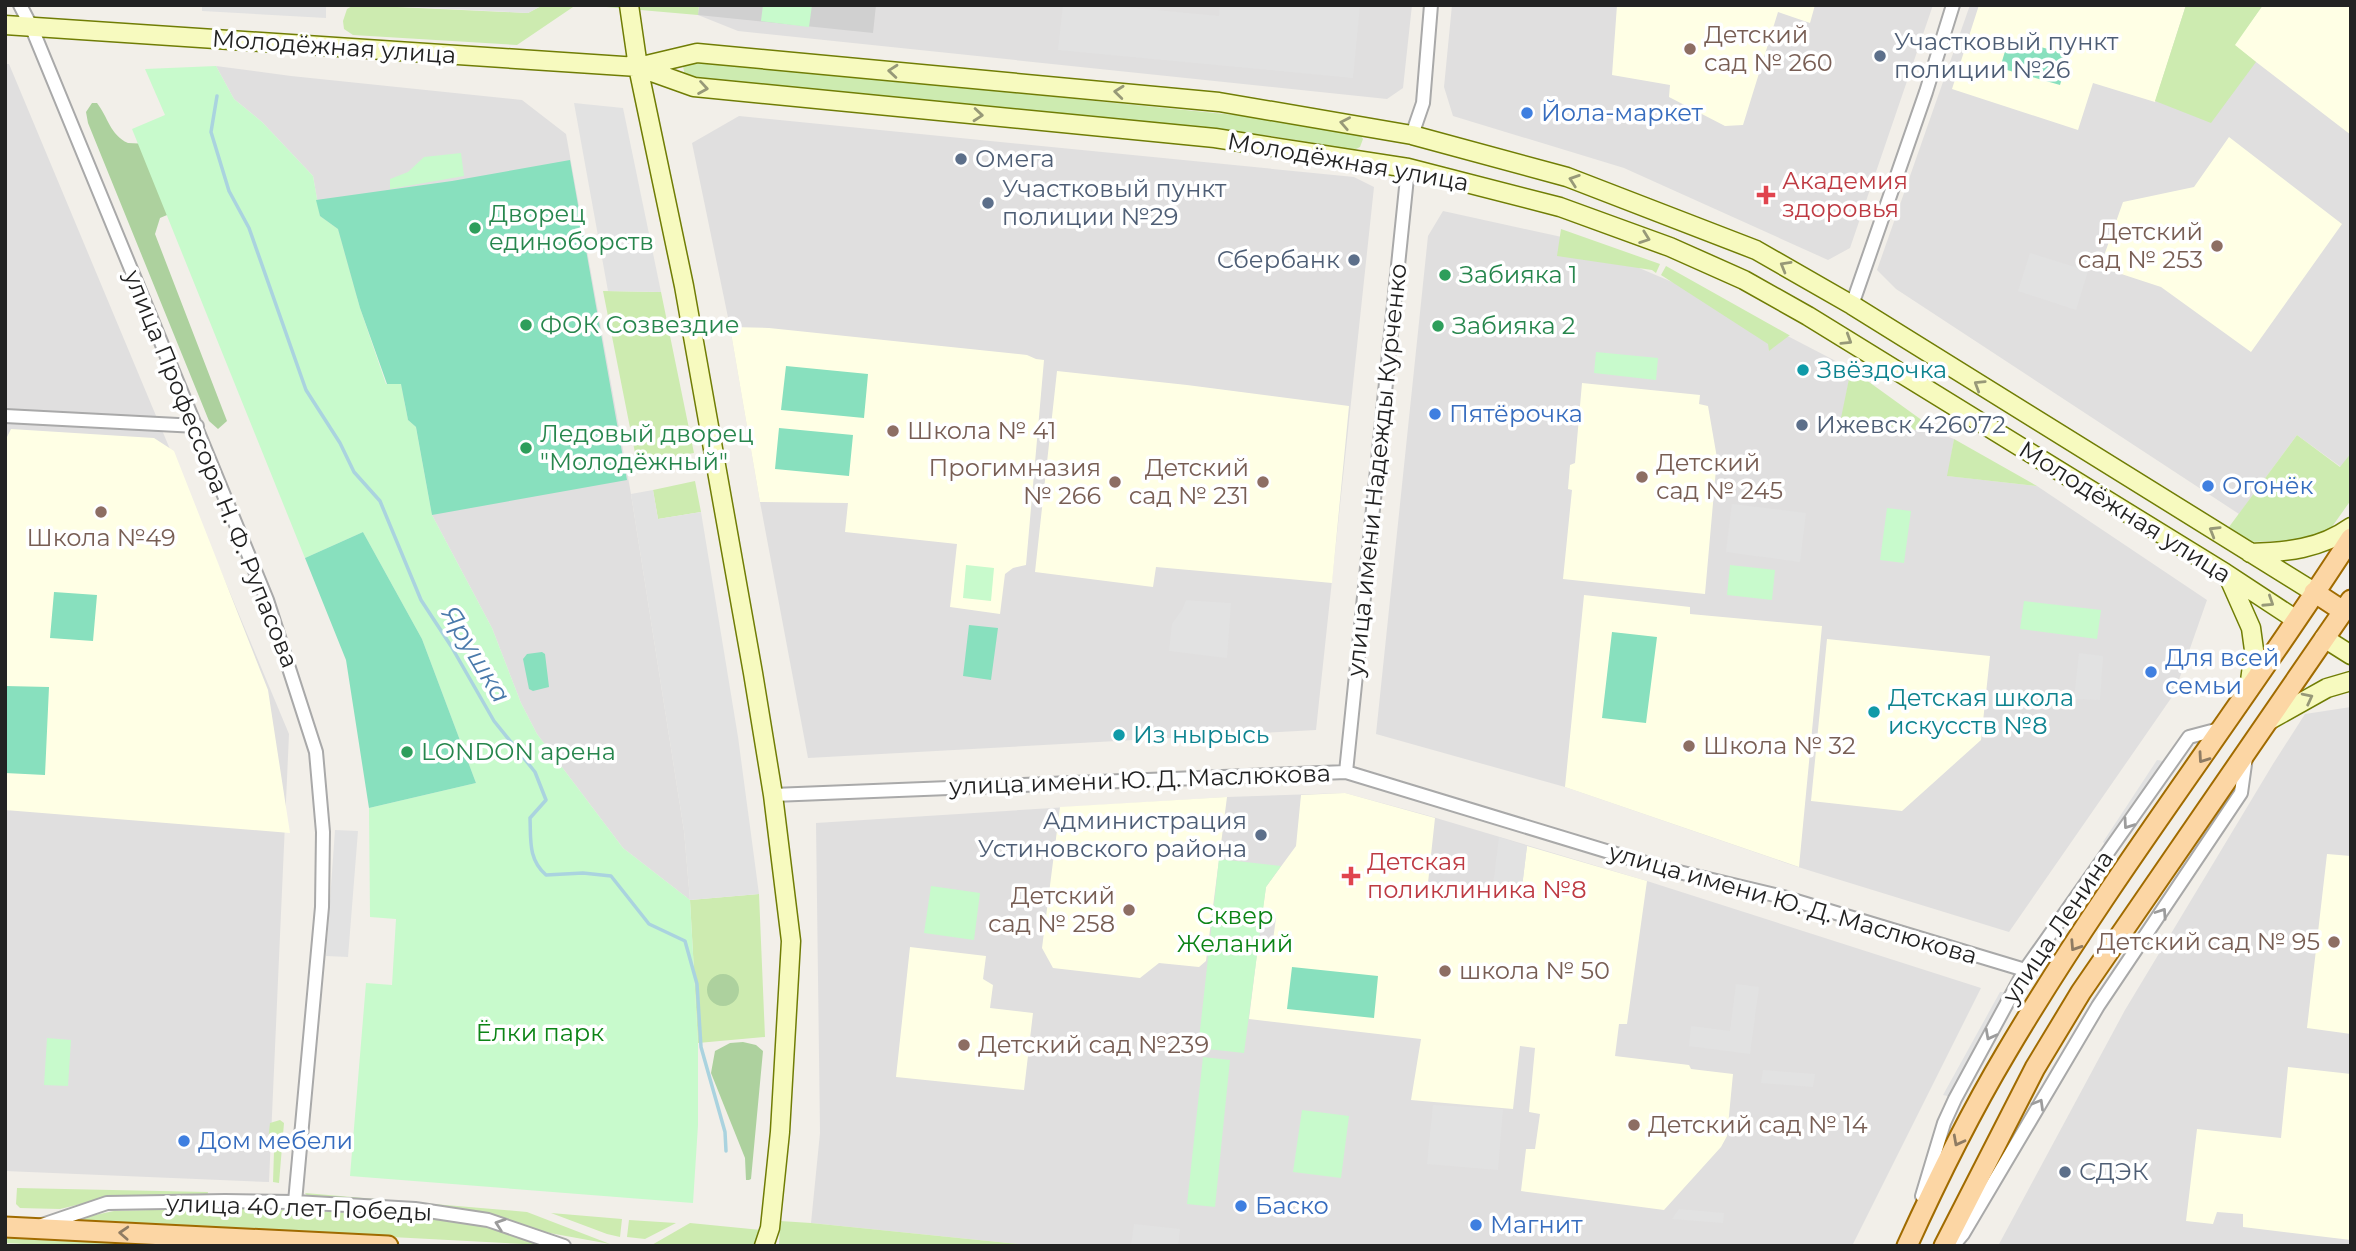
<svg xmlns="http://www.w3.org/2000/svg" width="2356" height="1251" font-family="Montserrat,sans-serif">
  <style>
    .residential { fill: #e0dfdf }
    .education { fill: #ffffe5 }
    .religious { fill: #d0d0d0 }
    .grass { fill: #cdebb0 }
    .forest { fill: #add19e }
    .park { fill: #c8facc }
    .pitch { fill: #88e0be }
    .parking { fill: #e2e2e2 }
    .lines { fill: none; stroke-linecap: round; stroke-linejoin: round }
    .stream { stroke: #aad3df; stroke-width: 3.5 }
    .street-casing { stroke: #a9a9a9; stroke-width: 16 }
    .secondary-casing { stroke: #707d05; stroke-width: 21 }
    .primary-casing { stroke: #a06b00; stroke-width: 23 }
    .street { stroke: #fff; stroke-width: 12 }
    .secondary { stroke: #f7fabf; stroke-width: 18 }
    .primary { stroke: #fcd6a4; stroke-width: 19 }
    .oneway { stroke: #979978 }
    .oneway2 { stroke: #8f7c63 }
    .oneway3 { stroke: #9c9c9c }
    .education-dot { fill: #8d6e63; stroke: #fff; stroke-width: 2.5 }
    .service-dot { fill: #5c6f8a; stroke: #fff; stroke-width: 2.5 }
    .shop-dot { fill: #3f7fe0; stroke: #fff; stroke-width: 2.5 }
    .health-dot { fill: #e0444e; stroke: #fff; stroke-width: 2.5 }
    .leisure-dot { fill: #2e9e5b; stroke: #fff; stroke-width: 2.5 }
    .culture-dot { fill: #0f9aa8; stroke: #fff; stroke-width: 2.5 }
    .labels { text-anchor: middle; stroke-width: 7; stroke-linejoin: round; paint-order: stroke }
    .education-label { font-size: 24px; fill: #785e54; stroke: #fff; text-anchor: start }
    .service-label { font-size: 24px; fill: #4e5e75; stroke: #fff; text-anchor: start }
    .street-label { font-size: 24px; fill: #222; stroke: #fff }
    .shop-label { font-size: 24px; fill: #366cbe; stroke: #fff; text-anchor: start }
    .health-label { font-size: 24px; fill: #be3a42; stroke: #fff; text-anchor: start }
    .leisure-label { font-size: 24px; fill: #27864d; stroke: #fff; text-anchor: start }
    .culture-label { font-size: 24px; fill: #0d838f; stroke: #fff; text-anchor: start }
    .park-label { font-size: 24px; fill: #0c8416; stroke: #fff }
    .water-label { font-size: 26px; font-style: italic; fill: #4a7aab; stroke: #fff }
  </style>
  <rect width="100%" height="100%" fill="#f2efe9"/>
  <path class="residential" d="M699 5H1412L1403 88 1387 99 738 31 698 15Z
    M1452 5H1933L1850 248 1828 260 1624 168 1453 116 1444 87Z
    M1970 5H2351V453L2341 467 2297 435 2239 514 1896 289 1877 270Z
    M5 64H9L289 734 269 1182 5 1171Z
    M216 66 291 76 522 100 566 134 631 494 684 831 690 900 623 848 537 734 521 703 492 628 432 515 416 427 320 216 313 176 262 122 234 99Z
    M739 116 1354 177 1374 187 1316 730 808 758 760 502 730 327 692 143Z
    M1443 211 1571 239 1738 310 1851 369 1842 418 1941 434 1954 439 1948 476 2037 486 2207 600 2174 694 2009 932 1798 867 1565 787 1376 734 1428 236Z
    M2351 707V1246H1998L2125 1010 2273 764 2305 714Z
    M1345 793 1426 815 1647 881 1981 988 1852 1246H1039L811 1223 820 1133 816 823 1227 797Z"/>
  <path class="education" d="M1617 5H1815L1810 23 1778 12 1743 125 1725 126 1669 97 1670 85 1612 75Z
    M1979 5H2186L2155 102 2093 83 2078 130 1952 89Z
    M2263 5H2351V135L2234 45Z
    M2229 137 2342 224 2251 352 2161 287 2100 267 2123 202 2194 187Z
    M730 327 769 328 1027 355 1036 359 1044 360 1026 565 1013 568 1005 574 1000 614 950 607 957 544 845 532 848 503 760 502Z
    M1057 371 1187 385 1349 406 1332 583 1156 567 1153 587 1035 572Z
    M1582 383 1700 395 1699 404 1708 406 1717 458 1705 594 1563 579 1572 490 1568 489 1570 465 1575 463Z
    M11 429 154 438 174 451 268 690 290 833 5 810V441Z
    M1584 595 1690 607V614L1822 626 1799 867 1565 787Z
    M1827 639 1990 656 1981 740 1902 811 1811 801Z
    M1345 793 1435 818 1427 892 1474 898 1522 887 1527 846 1647 881 1627 1024H1619L1615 1056 1689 1065 1691 1069 1733 1074 1727 1136 1721 1147 1664 1210 1521 1191 1526 1149H1535L1540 1114 1529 1112 1535 1048 1520 1046 1513 1109 1411 1100 1421 1039 1249 1019 1258 946 1272 947 1276 918 1262 915 1266 887 1296 846 1301 795Z
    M1227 797 1206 961 1199 967 1159 963 1140 978 1053 968 1042 948 1060 807Z
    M2327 854 2351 856V1034L2307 1028Z
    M910 947 986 956 983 979 993 985 990 1008 1033 1013 1024 1090 896 1077Z
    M2288 1067 2351 1074V1240L2243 1227V1214L2217 1212 2213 1224 2186 1221 2197 1129 2281 1138Z"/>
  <path class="religious" d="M699 5H876L873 33 698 15Z"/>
  <path class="grass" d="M354 5 528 13 543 5H576L517 45 353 35 344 29 343 21 347 9Z
    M583 5H699L698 15Z
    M2186 5H2263L2235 45 2256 62 2211 123 2155 101Z
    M688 60 1275 119 1360 134 1363 139 1360 147 1354 150 1271 136 1166 124 686 79 683 67Z
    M1561 229 1660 264 1656 273 1652 270 1557 256Z
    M1666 266 1789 335H1790L1769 351 1768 344 1661 275Z
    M603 291 661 292 694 453 637 463Z
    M1851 369 1941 434 1841 418Z
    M2297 435 2340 467 2351 453V500L2329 531 2303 540 2251 542 2229 527Z
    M1954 439 2037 486 1947 476Z
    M695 481 701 512 658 519 653 490Z
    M759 894 765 1037 698 1043 690 900Z
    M280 1120 284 1123 279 1183 273 1182 274 1151 268 1141 270 1123Z
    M17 1188 208 1192 207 1197H110L60 1209 20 1208 16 1204Z
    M305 1193 527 1212 610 1244 544 1232 491 1214 310 1199Z
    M225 1208 382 1214 462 1220 505 1231 542 1245 71 1220 114 1211Z
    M551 1213 622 1219 620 1237 607 1234Z
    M629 1220 676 1223 645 1239 627 1237Z
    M780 1221 811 1223 1039 1246H779Z
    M690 1223 761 1230 756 1246H650Z
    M5 1236 177 1246H62L5 1243Z"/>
  <path class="forest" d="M92 103H97C108 117 110 135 128 143L171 145 174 212 160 218 155 234 227 421 218 429 209 421 88 123 86 112Z
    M707 990a16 16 0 1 1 32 0a16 16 0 1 1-32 0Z
    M743 1042 756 1045 763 1051 751 1179 749 1180H746L745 1158 711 1073 715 1051 730 1043Z"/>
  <path class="park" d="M763 5H812L809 27 761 21Z
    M216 66 234 99 262 122 313 176 320 216 338 229 360 308 386 384H401L408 420 416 427 432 515 492 628 521 703 537 734 623 848 690 900 698 1043V1125L693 1203 350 1176 366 983 392 985 396 919 370 917 369 808 476 783 422 639 363 532 305 558 132 129 165 115 145 69Z
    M461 153 464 176 390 189V179L408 172 424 157Z
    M1596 352 1658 358 1656 380 1594 373Z
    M1887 508 1911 511 1904 563 1880 560Z
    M966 565 994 568 991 601 963 598Z
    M1730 565 1775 570 1772 600 1727 595Z
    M2024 601 2101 610 2097 639 2020 629Z
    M1219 859 1281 866 1266 887 1244 1053 1198 1048Z
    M931 886 980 893 974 940 924 933Z
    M47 1038 71 1040 68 1086 44 1085Z
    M1203 1057 1230 1060 1215 1207 1187 1204Z
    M1302 1110 1349 1116 1341 1178 1293 1172Z"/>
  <path class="pitch" d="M2009 38 2069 55 2060 85 2000 68Z
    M570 160 627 480 432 515 416 427 408 420 401 384H387L360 308 338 229 320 216 316 200 452 181Z
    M786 366 868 374 864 418 781 410Z
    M779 428 853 435 849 476 775 469Z
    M363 532 422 639 476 783 369 808 346 660 305 558Z
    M54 592 97 595 93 641 50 638Z
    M969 625 998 628 991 680 963 676Z
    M1612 632 1657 637 1646 723 1602 718Z
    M542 652 545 654 549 687 533 691 529 689 523 659 527 654Z
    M5 686 49 687 45 775 5 773Z
    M1292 967 1378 976 1374 1018 1287 1009Z"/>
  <path class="parking" d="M202 5H326V18L202 11Z
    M371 5H543L528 13Z
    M1063 5H1103L1219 16 1220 5H1360L1353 78 1058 50Z
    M574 103 623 108 661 292 608 291Z
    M2030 253 2088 271 2076 310 2018 291Z
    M653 490 658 519 701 512 738 737 759 894 690 900 684 831 631 494Z
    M1732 504 1806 513 1800 562 1726 552Z
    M1186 600 1231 603 1227 658 1169 651 1172 624 1182 610Z
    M2079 653 2103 656 2100 700 2074 699Z
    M2157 760 2164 761 2106 845 2103 842Z
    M335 830 358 831 348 957 326 956Z
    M1499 837 1527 846 1522 887 1492 894Z
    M1736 984 1759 987 1750 1054 1689 1046 1691 1026 1730 1031Z
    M2000 992H2009L1952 1097 1943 1095Z
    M1763 1070 1815 1074 1813 1087 1761 1083Z
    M1433 1105 1503 1109 1498 1170 1427 1164Z
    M1679 1209 1724 1213 1723 1223 1672 1219Z
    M1134 1224 1180 1229 1178 1246H1131Z"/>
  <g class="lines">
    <path class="stream" d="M217 96 211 132 229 191 249 228 306 390 340 443 354 472 380 501 421 600 451 646 494 721 535 772 546 800 530 818C531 840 528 859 546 875L583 873 611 876 649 924 685 941 697 984 701 1047 725 1132 726 1151"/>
    <g class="street-casing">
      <path id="street" d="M20 5 31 26 267 600 316 752 323 832 322 907 295 1202
        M1412 135 1423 103 1431 5
        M1852 305 1926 92 1953 5
        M5 416 197 426
        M1346 772 1408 168
        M773 795 1346 772 1662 868 1783 897 2025 970
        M1922 1196 1944 1123 1955 1099 2025 970 2189 737 2223 728
        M42 1225 107 1203 225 1201 295 1202 415 1209 488 1220 564 1246
        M1953 1246 1963 1234 2098 1006 2241 793 2246 757"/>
    </g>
    <g class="secondary-casing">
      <path id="secondary" d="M629 5 638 67 684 286 753 673 773 795 791 941 780 1132 770 1228 764 1246
        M5 25 638 67 694 87 1215 138 1408 168 1560 207 1670 247 1744 280 1808 316 2225 573 2295 619
        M638 67 697 53 1219 102 1412 135 1567 177 1756 250 1852 305 2314 592
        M2250 553C2287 552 2320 549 2351 527
        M2228 576 2251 628 2254 650 2249 689
        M2324 638 2351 655
        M2268 721 2327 688 2351 681"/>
    </g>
    <g class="primary-casing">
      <path id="primary" d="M2314 592 2343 611
        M5 1227 388 1246
        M1907 1246C1937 1180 1969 1115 2006 1053 2111 875 2239 712 2351 538
        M1944 1246 2035 1068 2081 992 2351 600"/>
    </g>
    <use href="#street" class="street"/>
    <use href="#secondary" class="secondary"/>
    <use href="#primary" class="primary"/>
  </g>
  <defs><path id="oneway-chevron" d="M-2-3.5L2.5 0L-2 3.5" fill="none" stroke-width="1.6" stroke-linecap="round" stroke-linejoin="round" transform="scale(1.75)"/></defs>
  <g class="oneway">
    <use href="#oneway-chevron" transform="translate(893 71) rotate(-175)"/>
    <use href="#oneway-chevron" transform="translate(703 88) rotate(9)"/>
    <use href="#oneway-chevron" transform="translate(1119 92) rotate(-174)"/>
    <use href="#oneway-chevron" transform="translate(978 115) rotate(5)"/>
    <use href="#oneway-chevron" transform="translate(1345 123) rotate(-169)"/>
    <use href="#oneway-chevron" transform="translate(1574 180) rotate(-161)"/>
    <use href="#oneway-chevron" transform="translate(1645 238) rotate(20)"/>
    <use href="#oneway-chevron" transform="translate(1785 266) rotate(-150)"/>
    <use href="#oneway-chevron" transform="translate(1847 340) rotate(32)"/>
    <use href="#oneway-chevron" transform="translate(1979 385) rotate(-148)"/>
    <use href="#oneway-chevron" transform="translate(2214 531) rotate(-149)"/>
    <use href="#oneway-chevron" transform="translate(2269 602) rotate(33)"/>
    <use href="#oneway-chevron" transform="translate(2308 698) rotate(-27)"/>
  </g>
  <g class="oneway2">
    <use href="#oneway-chevron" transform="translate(2203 758) rotate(125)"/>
    <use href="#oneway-chevron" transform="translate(2075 946) rotate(123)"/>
    <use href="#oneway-chevron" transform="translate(1958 1141) rotate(118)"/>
    <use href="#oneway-chevron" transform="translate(124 1233) rotate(-177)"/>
  </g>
  <g class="oneway3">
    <use href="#oneway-chevron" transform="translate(2128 824) rotate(125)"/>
    <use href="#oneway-chevron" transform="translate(2162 913) rotate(-56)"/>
    <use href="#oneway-chevron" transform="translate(1990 1035) rotate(118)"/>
    <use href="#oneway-chevron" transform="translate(2039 1104) rotate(-60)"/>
    <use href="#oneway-chevron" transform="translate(500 1224) rotate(-161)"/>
  </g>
  <g class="education-dot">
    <circle cx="1690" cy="49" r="7"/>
    <circle cx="2217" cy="246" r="7"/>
    <circle cx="893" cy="431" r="7"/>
    <circle cx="1642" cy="477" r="7"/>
    <circle cx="1115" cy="482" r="7"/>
    <circle cx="1263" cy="482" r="7"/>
    <circle cx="101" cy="512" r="7"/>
    <circle cx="1689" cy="746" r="7"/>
    <circle cx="1129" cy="910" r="7"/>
    <circle cx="2334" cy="942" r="7"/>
    <circle cx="1445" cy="971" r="7"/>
    <circle cx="964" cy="1045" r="7"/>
    <circle cx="1634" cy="1125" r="7"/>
  </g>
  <g class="service-dot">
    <circle cx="1880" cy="56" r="7"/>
    <circle cx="961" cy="159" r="7"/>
    <circle cx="988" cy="203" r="7"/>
    <circle cx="1354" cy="260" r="7"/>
    <circle cx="1802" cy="425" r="7"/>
    <circle cx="1261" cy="835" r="7"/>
    <circle cx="2065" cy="1172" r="7"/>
  </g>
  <g class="shop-dot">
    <circle cx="1527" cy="113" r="7"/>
    <circle cx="1435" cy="414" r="7"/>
    <circle cx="2208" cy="486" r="7"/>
    <circle cx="2151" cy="672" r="7"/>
    <circle cx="184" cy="1141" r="7"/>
    <circle cx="1241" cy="1206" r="7"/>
    <circle cx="1476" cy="1225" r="7"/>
  </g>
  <g class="health-dot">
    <path d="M1762.5 184.5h7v7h7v7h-7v7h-7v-7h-7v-7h7z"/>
    <path d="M1347.5 865.5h7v7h7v7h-7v7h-7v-7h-7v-7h7z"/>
  </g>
  <g class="leisure-dot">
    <circle cx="475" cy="228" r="7"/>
    <circle cx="1445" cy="275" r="7"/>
    <circle cx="526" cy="325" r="7"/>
    <circle cx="1438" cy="326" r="7"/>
    <circle cx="526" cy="448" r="7"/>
    <circle cx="407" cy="752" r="7"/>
  </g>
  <g class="culture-dot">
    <circle cx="1803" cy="370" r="7"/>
    <circle cx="1874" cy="712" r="7"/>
    <circle cx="1119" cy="735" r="7"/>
  </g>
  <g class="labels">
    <g class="education-label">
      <text x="1704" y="43">Детский<tspan x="1704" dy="28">сад № 260</tspan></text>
      <text x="2203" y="240" text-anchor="end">Детский<tspan x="2203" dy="28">сад № 253</tspan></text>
      <text x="907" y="439">Школа № 41</text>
      <text x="1656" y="471">Детский<tspan x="1656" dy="28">сад № 245</tspan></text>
      <text x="1101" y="476" text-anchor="end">Прогимназия<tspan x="1101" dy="28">№ 266</tspan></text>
      <text x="1249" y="476" text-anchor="end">Детский<tspan x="1249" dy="28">сад № 231</tspan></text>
      <text x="101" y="546" text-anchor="middle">Школа №49</text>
      <text x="1703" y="754">Школа № 32</text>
      <text x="1115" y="904" text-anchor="end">Детский<tspan x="1115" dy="28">сад № 258</tspan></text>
      <text x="2320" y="950" text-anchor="end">Детский сад № 95</text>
      <text x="1459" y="979">школа № 50</text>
      <text x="978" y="1053">Детский сад №239</text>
      <text x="1648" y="1133">Детский сад № 14</text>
    </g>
    <g class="service-label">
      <text x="1894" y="50">Участковый пункт<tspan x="1894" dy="28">полиции №26</tspan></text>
      <text x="975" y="167">Омега</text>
      <text x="1002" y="197">Участковый пункт<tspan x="1002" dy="28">полиции №29</tspan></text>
      <text x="1340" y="268" text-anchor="end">Сбербанк</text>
      <text x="1816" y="433">Ижевск 426072</text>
      <text x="1247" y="829" text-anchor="end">Администрация<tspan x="1247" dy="28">Устиновского района</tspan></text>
      <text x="2079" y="1180">СДЭК</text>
    </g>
    <g class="street-label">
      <text transform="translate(334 47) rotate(4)" y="8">Молодёжная улица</text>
      <text transform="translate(1348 162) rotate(10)" y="8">Молодёжная улица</text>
      <text transform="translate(211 469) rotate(68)" y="8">улица Профессора Н. Ф. Рупасова</text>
      <text transform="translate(1377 470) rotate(-84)" y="8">улица имени Надежды Курченко</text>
      <text transform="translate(2125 512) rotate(32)" y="8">Молодёжная улица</text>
      <text transform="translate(1140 780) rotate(-2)" y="8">улица имени Ю. Д. Маслюкова</text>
      <text transform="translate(1793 904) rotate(16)" y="8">улица имени Ю. Д. Маслюкова</text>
      <text transform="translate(2058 927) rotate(-56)" y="8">улица Ленина</text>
      <text transform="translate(299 1208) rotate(2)" y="8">улица 40 лет Победы</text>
    </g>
    <g class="shop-label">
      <text x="1541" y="121">Йола-маркет</text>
      <text x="1449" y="422">Пятёрочка</text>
      <text x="2222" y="494">Огонёк</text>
      <text x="2165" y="666">Для всей<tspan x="2165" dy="28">семьи</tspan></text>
      <text x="198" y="1149">Дом мебели</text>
      <text x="1255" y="1214">Баско</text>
      <text x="1490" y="1233">Магнит</text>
    </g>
    <g class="health-label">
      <text x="1782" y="189">Академия<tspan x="1782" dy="28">здоровья</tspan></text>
      <text x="1367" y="870">Детская<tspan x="1367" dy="28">поликлиника №8</tspan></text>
    </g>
    <g class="leisure-label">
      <text x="489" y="222">Дворец<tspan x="489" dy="28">единоборств</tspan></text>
      <text x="1459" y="283">Забияка 1</text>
      <text x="540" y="333">ФОК Созвездие</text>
      <text x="1452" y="334">Забияка 2</text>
      <text x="540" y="442">Ледовый дворец<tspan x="540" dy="28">"Молодёжный"</tspan></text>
      <text x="421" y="760">LONDON арена</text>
    </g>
    <g class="culture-label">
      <text x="1817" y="378">Звёздочка</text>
      <text x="1888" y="706">Детская школа<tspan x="1888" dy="28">искусств №8</tspan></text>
      <text x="1133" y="743">Из нырысь</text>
    </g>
    <g class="park-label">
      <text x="1235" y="924">Сквер<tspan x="1235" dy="28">Желаний</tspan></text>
      <text x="540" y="1041">Ёлки парк</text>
    </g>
    <g class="water-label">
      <text transform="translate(476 654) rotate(59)" y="9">Ярушка</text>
    </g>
  </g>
  <rect width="2356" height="1251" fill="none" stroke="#222222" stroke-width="14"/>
</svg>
